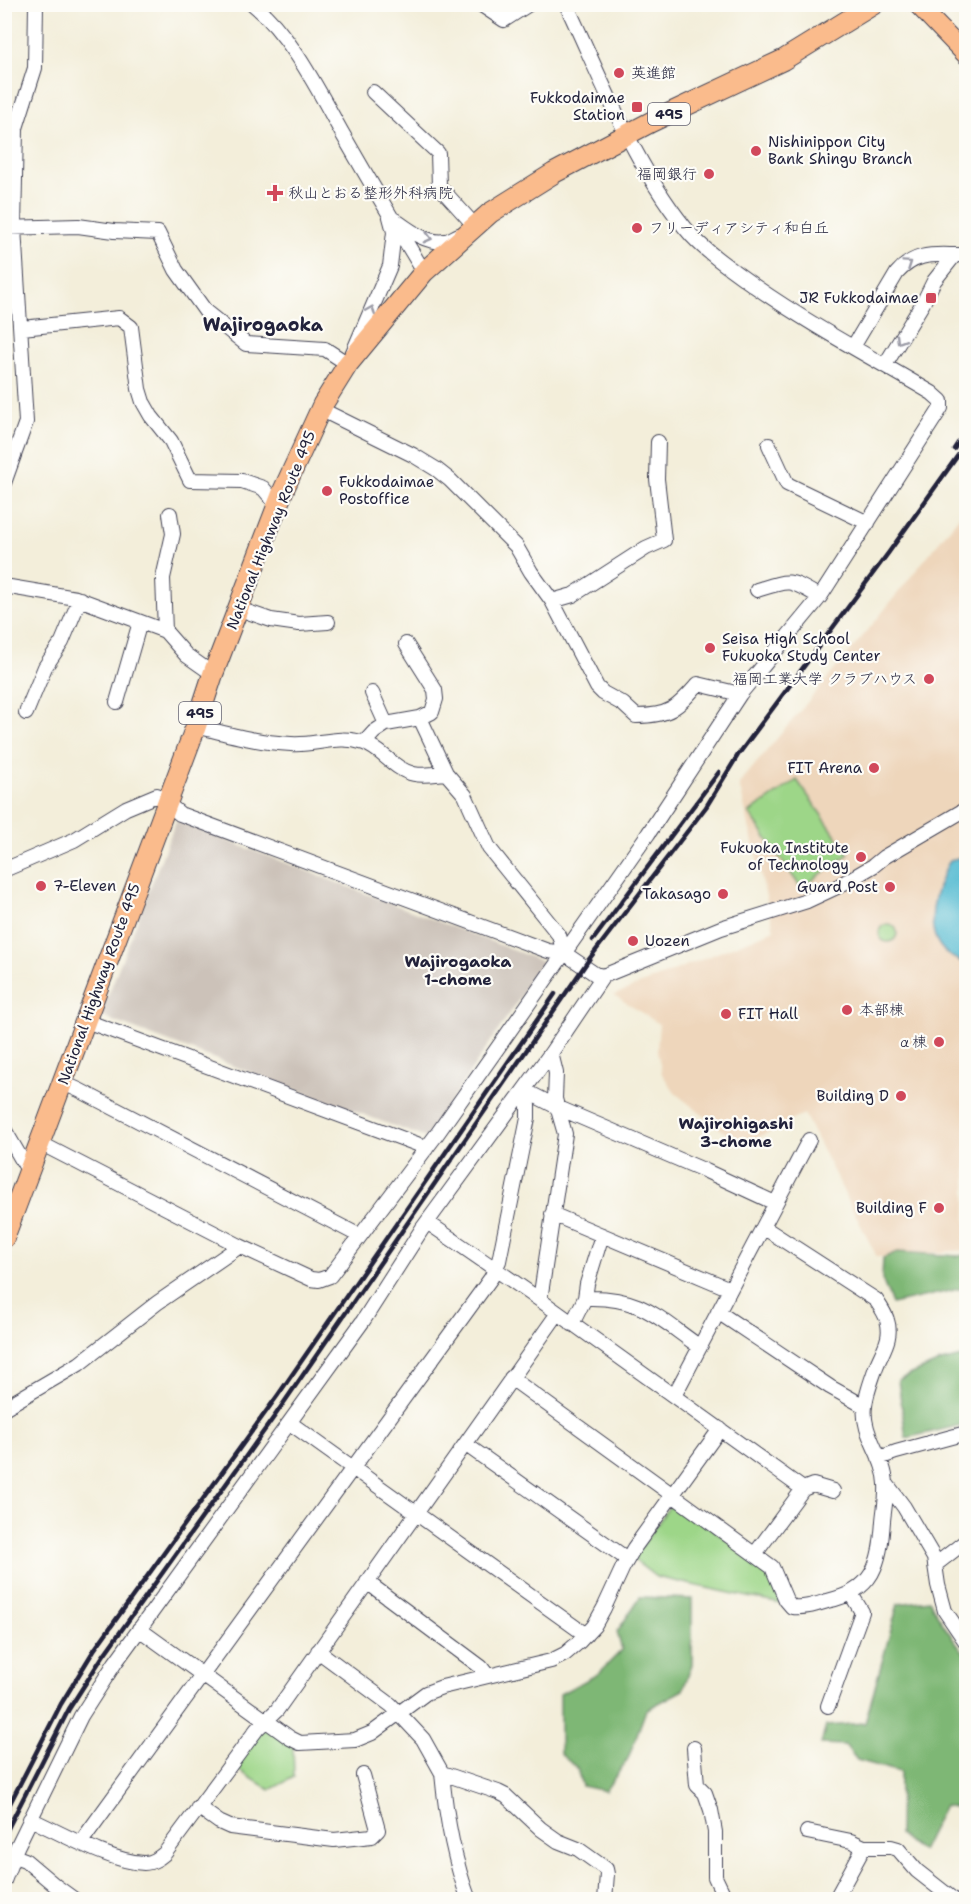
<svg xmlns="http://www.w3.org/2000/svg" width="971" height="1904" font-family="'Shantell Sans','Klee One',sans-serif">
  <style>
    .built { fill: #eed6bb }
    .industrial { fill: #ccc2b9 }
    .green { fill: #9dd688; stroke: #607c62; stroke-width: 1.5 }
    .forest { fill: #7eb774; stroke: #506c58; stroke-width: 1.5 }
    .water { fill: #54bbd2; stroke: #3b6e86; stroke-width: 1.5 }
    .lines { fill: none; stroke-linecap: round; stroke-linejoin: round }
    .minor-casing { stroke: #414153; stroke-width: 16 }
    .major-casing { stroke: #414153; stroke-width: 20 }
    .highway-casing { stroke: #414153; stroke-width: 22 }
    .minor { stroke: #fff; stroke-width: 14 }
    .major { stroke: #fabb8c; stroke-width: 18 }
    .highway { stroke: #fabb8c; stroke-width: 20 }
    .rail { stroke: #22223b; stroke-width: 4.5 }
    .oneway { stroke: #9c9ca7 }
    .poi-dot { fill: #d1495b; stroke: #fdfcf7; stroke-width: 2 }
    .labels { text-anchor: middle; stroke-width: 4.5; stroke-linejoin: round; paint-order: stroke }
    .shield { fill: #fdfcf7; stroke: #646373; stroke-width: 1.5 }
    .shield-label { font-size: 14px; font-weight: bold; fill: #22223b }
    .poi-label { font-size: 15px; fill: #22223b; stroke: #fdfcf7; text-anchor: end }
    .street-label { font-size: 15px; fill: #22223b; stroke: #fdfcf7 }
    .neighbourhood-label { font-size: 16px; font-weight: bold; fill: #22223b; stroke: #fdfcf7 }
    .quarter-label { font-size: 18px; font-weight: bold; fill: #22223b; stroke: #fdfcf7 }
  </style>
  <rect width="100%" height="100%" fill="#fdfcf7"/>
  <filter id="ink" filterUnits="userSpaceOnUse"><feTurbulence type="fractalNoise" baseFrequency=".0167" numOctaves="2"/><feDisplacementMap in="SourceGraphic" scale="12" xChannelSelector="R" yChannelSelector="G"/><feConvolveMatrix kernelMatrix="1 2 1 2 8 2 1 2 1" color-interpolation-filters="sRGB"/></filter>
  <filter id="wash" filterUnits="userSpaceOnUse"><feTurbulence type="fractalNoise" baseFrequency=".008" numOctaves="4" result="noise"/><feDisplacementMap in="SourceGraphic" scale="24" xChannelSelector="R" yChannelSelector="G"/><feGaussianBlur stdDeviation="1.35" result="paint"/><feColorMatrix in="noise" values="0 0 0 0 0 0 0 0 0 0 0 0 0 0 0 0 0 1.4 0 .05"/><feComposite in="paint" operator="in"/></filter>
  <g filter="url(#wash)">
    <rect width="100%" height="100%" fill="#f3eeda"/>
    <path class="built" d="M966 508V1250L877 1257 804 1114 742 1146 675 1093 662 1074 657 1050 659 1024 614 995 774 930 739 784 873 624Z"/>
    <path class="industrial" d="M176 821 544 962 426 1138 100 1016Z"/>
    <path class="green" d="M797 780 849 854 801 888 749 813Z
      M879 933a9 9 0 1 1 18 0a9 9 0 1 1-18 0Z
      M673 1501 769 1569 781 1604 656 1577 633 1559Z
      M264 1725 293 1745 294 1777 270 1790 232 1766Z"/>
    <path class="forest" d="M897 1252 958 1256 966 1255V1290L963 1288 892 1304 882 1279 883 1258Z
      M966 1356V1424L906 1438 898 1380 937 1363Z
      M640 1597 692 1599V1664L683 1690 646 1710 628 1759 605 1791 582 1786 577 1768 560 1754V1694L598 1674 622 1650 617 1632Z
      M929 1600 947 1630 966 1655V1810L944 1805 921 1851 899 1835 900 1772 857 1760 845 1745 821 1744 826 1726 865 1723 898 1604Z"/>
    <path class="water" d="M966 856V964C961 961 954 959 949 955 919 934 936 885 950 860Z"/>
  </g>
  <g filter="url(#ink)">
    <g class="lines">
      <g class="minor-casing">
        <path id="minor" d="M253 4C291 35 318 90 342 133 369 180 396 226 424 272
          M480 4 504 20 529 4
          M373 92 438 153 439 186 475 226
          M395 220C409 230 426 244 445 241 449 241 454 237 459 235
          M4 228 78 226 114 231 158 233 176 270 206 312 246 344 325 349 348 364 390 266 394 232 390 217
          M22 328 119 318 131 327 139 389 143 402 151 416 171 441 190 480 242 481 263 488 278 506
          M853 347 897 273C918 249 939 256 966 255
          M885 365 923 303 934 281 954 256
          M320 409 413 455 436 469 450 480 516 546 531 572 552 601 597 687 603 693 623 704 636 716C670 716 677 708 698 684L740 694
          M769 445 787 484 868 523
          M4 483 26 422 14 228 16 128 35 68 36 4
          M4 586 76 598 165 631 186 655 213 674
          M757 590C792 579 788 579 820 597
          M552 601 573 595 646 548 664 540 657 479 658 442
          M239 609 271 620 299 624 328 622
          M165 631 163 578 173 534 170 514
          M406 644 435 690 436 699 432 712 420 718 446 773
          M372 693 386 724 420 718
          M117 702 140 622
          M26 713 45 667 62 642 80 599
          M196 726C227 734 259 743 291 744 316 746 338 734 364 743 382 749 394 770 414 774 424 776 436 774 446 773L465 795 489 848 559 935 564 953
          M364 743 374 732 386 724
          M4 870 74 840 126 808 157 795 180 814 548 951 564 953 595 974 603 976 721 928 807 901 837 887 873 866 884 857 966 809
          M86 1021 417 1144 426 1149
          M63 1083 79 1090 360 1236
          M524 1090 559 1108 706 1171 775 1203
          M4 1129 29 1172
          M40 1143 240 1246 311 1279 319 1280 330 1276 437 1134 648 834 740 694 820 597 941 408V401L932 393C873 358 812 326 756 287 734 271 711 256 692 236 637 173 602 80 566 4
          M552 1214 730 1289
          M427 1222 540 1300 803 1489 813 1485 833 1491
          M585 1298C641 1296 657 1317 700 1347
          M540 1300 565 1134 555 1099 556 1073 551 1053
          M718 1312 830 1387 864 1406
          M572 1324 585 1298 587 1284 602 1235
          M511 1378 772 1567 786 1600 792 1607C806 1608 814 1605 827 1601 874 1591 880 1564 883 1521 884 1509 887 1496 886 1484 885 1456 861 1435 865 1406 866 1394 872 1379 876 1367 882 1351 893 1338 887 1320 885 1313 880 1306 876 1300L763 1227
          M674 1396 809 1140
          M4 1408 79 1364 157 1303 240 1246
          M290 1423 586 1635
          M465 1444 627 1559
          M879 1458 896 1452 966 1433
          M886 1483 904 1507 934 1558 938 1585 945 1611 966 1642
          M755 1554 803 1489
          M935 1565 966 1541
          M367 1582 481 1667 488 1676
          M139 1629 290 1738 300 1743 355 1740 372 1733 426 1693 442 1687 551 1661 565 1654 579 1642 594 1626 604 1608 623 1567 634 1548 720 1429
          M318 1651 391 1705 423 1739 442 1773 498 1792 506 1796 541 1829 558 1841 578 1849 606 1869 607 1874 605 1900
          M828 1706 862 1612 851 1594
          M694 1748 697 1785 705 1793 711 1810 715 1832V1877L726 1900
          M442 1773C446 1817 453 1858 469 1900
          M198 1807 219 1822 230 1827 334 1840 372 1836 378 1830 363 1775
          M30 1819C61 1833 111 1862 144 1863 153 1863 159 1858 165 1853L257 1729 277 1710 558 1313
          M807 1832 851 1841 864 1847
          M81 1842 491 1278 499 1261 528 1118V1105L524 1090
          M14 1856 25 1860 57 1887 75 1900
          M4 1881 17 1847 81 1716 115 1663 363 1321 422 1229 551 1053 603 976
          M835 1900 864 1847H891L898 1849 917 1871 954 1900
          M964 1900 966 1893"/>
      </g>
      <g class="major-casing">
        <path id="major" d="M917 4 966 55"/>
      </g>
      <g class="highway-casing">
        <path id="highway" d="M4 1238 196 726 213 674 283 491 323 404 348 364 424 272 490 213 554 173 651 122 783 60 874 4"/>
      </g>
      <use href="#minor" class="minor"/>
      <use href="#major" class="major"/>
      <use href="#highway" class="highway"/>
      <path class="rail" d="M954 449 966 431
        M593 940 719 772
        M4 1815 61 1704 94 1650 278 1395 555 994
        M4 1836 69 1709 103 1656 274 1417 590 958 706 807 738 755 889 552 966 444"/>
    </g>
    <defs><path id="oneway-chevron" d="M-2-3.5L2.5 0L-2 3.5" fill="none" stroke-width="1.6" stroke-linecap="round" stroke-linejoin="round" transform="scale(1.5)"/></defs>
    <g class="oneway">
      <use href="#oneway-chevron" transform="translate(428 238) rotate(15)"/>
      <use href="#oneway-chevron" transform="translate(908 264) rotate(-34)"/>
      <use href="#oneway-chevron" transform="translate(371 310) rotate(-67)"/>
      <use href="#oneway-chevron" transform="translate(900 340) rotate(121)"/>
    </g>
  </g>
  <g class="poi-dot">
    <circle cx="619" cy="73" r="6"/>
    <rect x="631" y="101" width="12" height="12" rx="3"/>
    <circle cx="756" cy="151" r="6"/>
    <circle cx="709" cy="174" r="6"/>
    <path d="M272 184h6v6h6v6h-6v6h-6v-6h-6v-6h6z"/>
    <circle cx="637" cy="228" r="6"/>
    <rect x="925" y="292" width="12" height="12" rx="3"/>
    <circle cx="327" cy="491" r="6"/>
    <circle cx="710" cy="648" r="6"/>
    <circle cx="929" cy="679" r="6"/>
    <circle cx="874" cy="768" r="6"/>
    <circle cx="861" cy="857" r="6"/>
    <circle cx="41" cy="886" r="6"/>
    <circle cx="890" cy="887" r="6"/>
    <circle cx="723" cy="894" r="6"/>
    <circle cx="633" cy="941" r="6"/>
    <circle cx="847" cy="1010" r="6"/>
    <circle cx="726" cy="1014" r="6"/>
    <circle cx="939" cy="1042" r="6"/>
    <circle cx="901" cy="1096" r="6"/>
    <circle cx="939" cy="1208" r="6"/>
  </g>
  <g class="labels">
    <g class="shield">
      <rect x="648" y="103" width="42" height="22" rx="4.5"/>
      <rect x="179" y="702" width="42" height="22" rx="4.5"/>
    </g>
    <g class="shield-label">
      <text x="669" y="119">495</text>
      <text x="200" y="718">495</text>
    </g>
    <g class="poi-label">
      <text x="631" y="78" text-anchor="start">英進館</text>
      <text x="625" y="103">Fukkodaimae<tspan x="625" dy="17">Station</tspan></text>
      <text x="768" y="147" text-anchor="start">Nishinippon City<tspan x="768" dy="17">Bank Shingu Branch</tspan></text>
      <text x="697" y="179">福岡銀行</text>
      <text x="288" y="198" text-anchor="start">秋山とおる整形外科病院</text>
      <text x="649" y="233" text-anchor="start">フリーディアシティ和白丘</text>
      <text x="919" y="303">JR Fukkodaimae</text>
      <text x="339" y="487" text-anchor="start">Fukkodaimae<tspan x="339" dy="17">Postoffice</tspan></text>
      <text x="722" y="644" text-anchor="start">Seisa High School<tspan x="722" dy="17">Fukuoka Study Center</tspan></text>
      <text x="917" y="684">福岡工業大学 クラブハウス</text>
      <text x="862" y="773">FIT Arena</text>
      <text x="849" y="853">Fukuoka Institute<tspan x="849" dy="17">of Technology</tspan></text>
      <text x="53" y="891" text-anchor="start">7-Eleven</text>
      <text x="878" y="892">Guard Post</text>
      <text x="711" y="899">Takasago</text>
      <text x="645" y="946" text-anchor="start">Uozen</text>
      <text x="859" y="1015" text-anchor="start">本部棟</text>
      <text x="738" y="1019" text-anchor="start">FIT Hall</text>
      <text x="927" y="1047">α棟</text>
      <text x="889" y="1101">Building D</text>
      <text x="927" y="1213">Building F</text>
    </g>
    <g class="street-label">
      <text transform="translate(271 530) rotate(-68)" y="5">National Highway Route 495</text>
      <text transform="translate(99 984) rotate(-70)" y="5">National Highway Route 495</text>
    </g>
    <g class="neighbourhood-label">
      <text x="458" y="967">Wajirogaoka<tspan x="458" dy="18">1-chome</tspan></text>
      <text x="736" y="1129">Wajirohigashi<tspan x="736" dy="18">3-chome</tspan></text>
    </g>
    <g class="quarter-label">
      <text x="263" y="331">Wajirogaoka</text>
    </g>
  </g>
  <rect width="971" height="1904" fill="none" stroke="#fdfcf7" stroke-width="24"/>
</svg>
